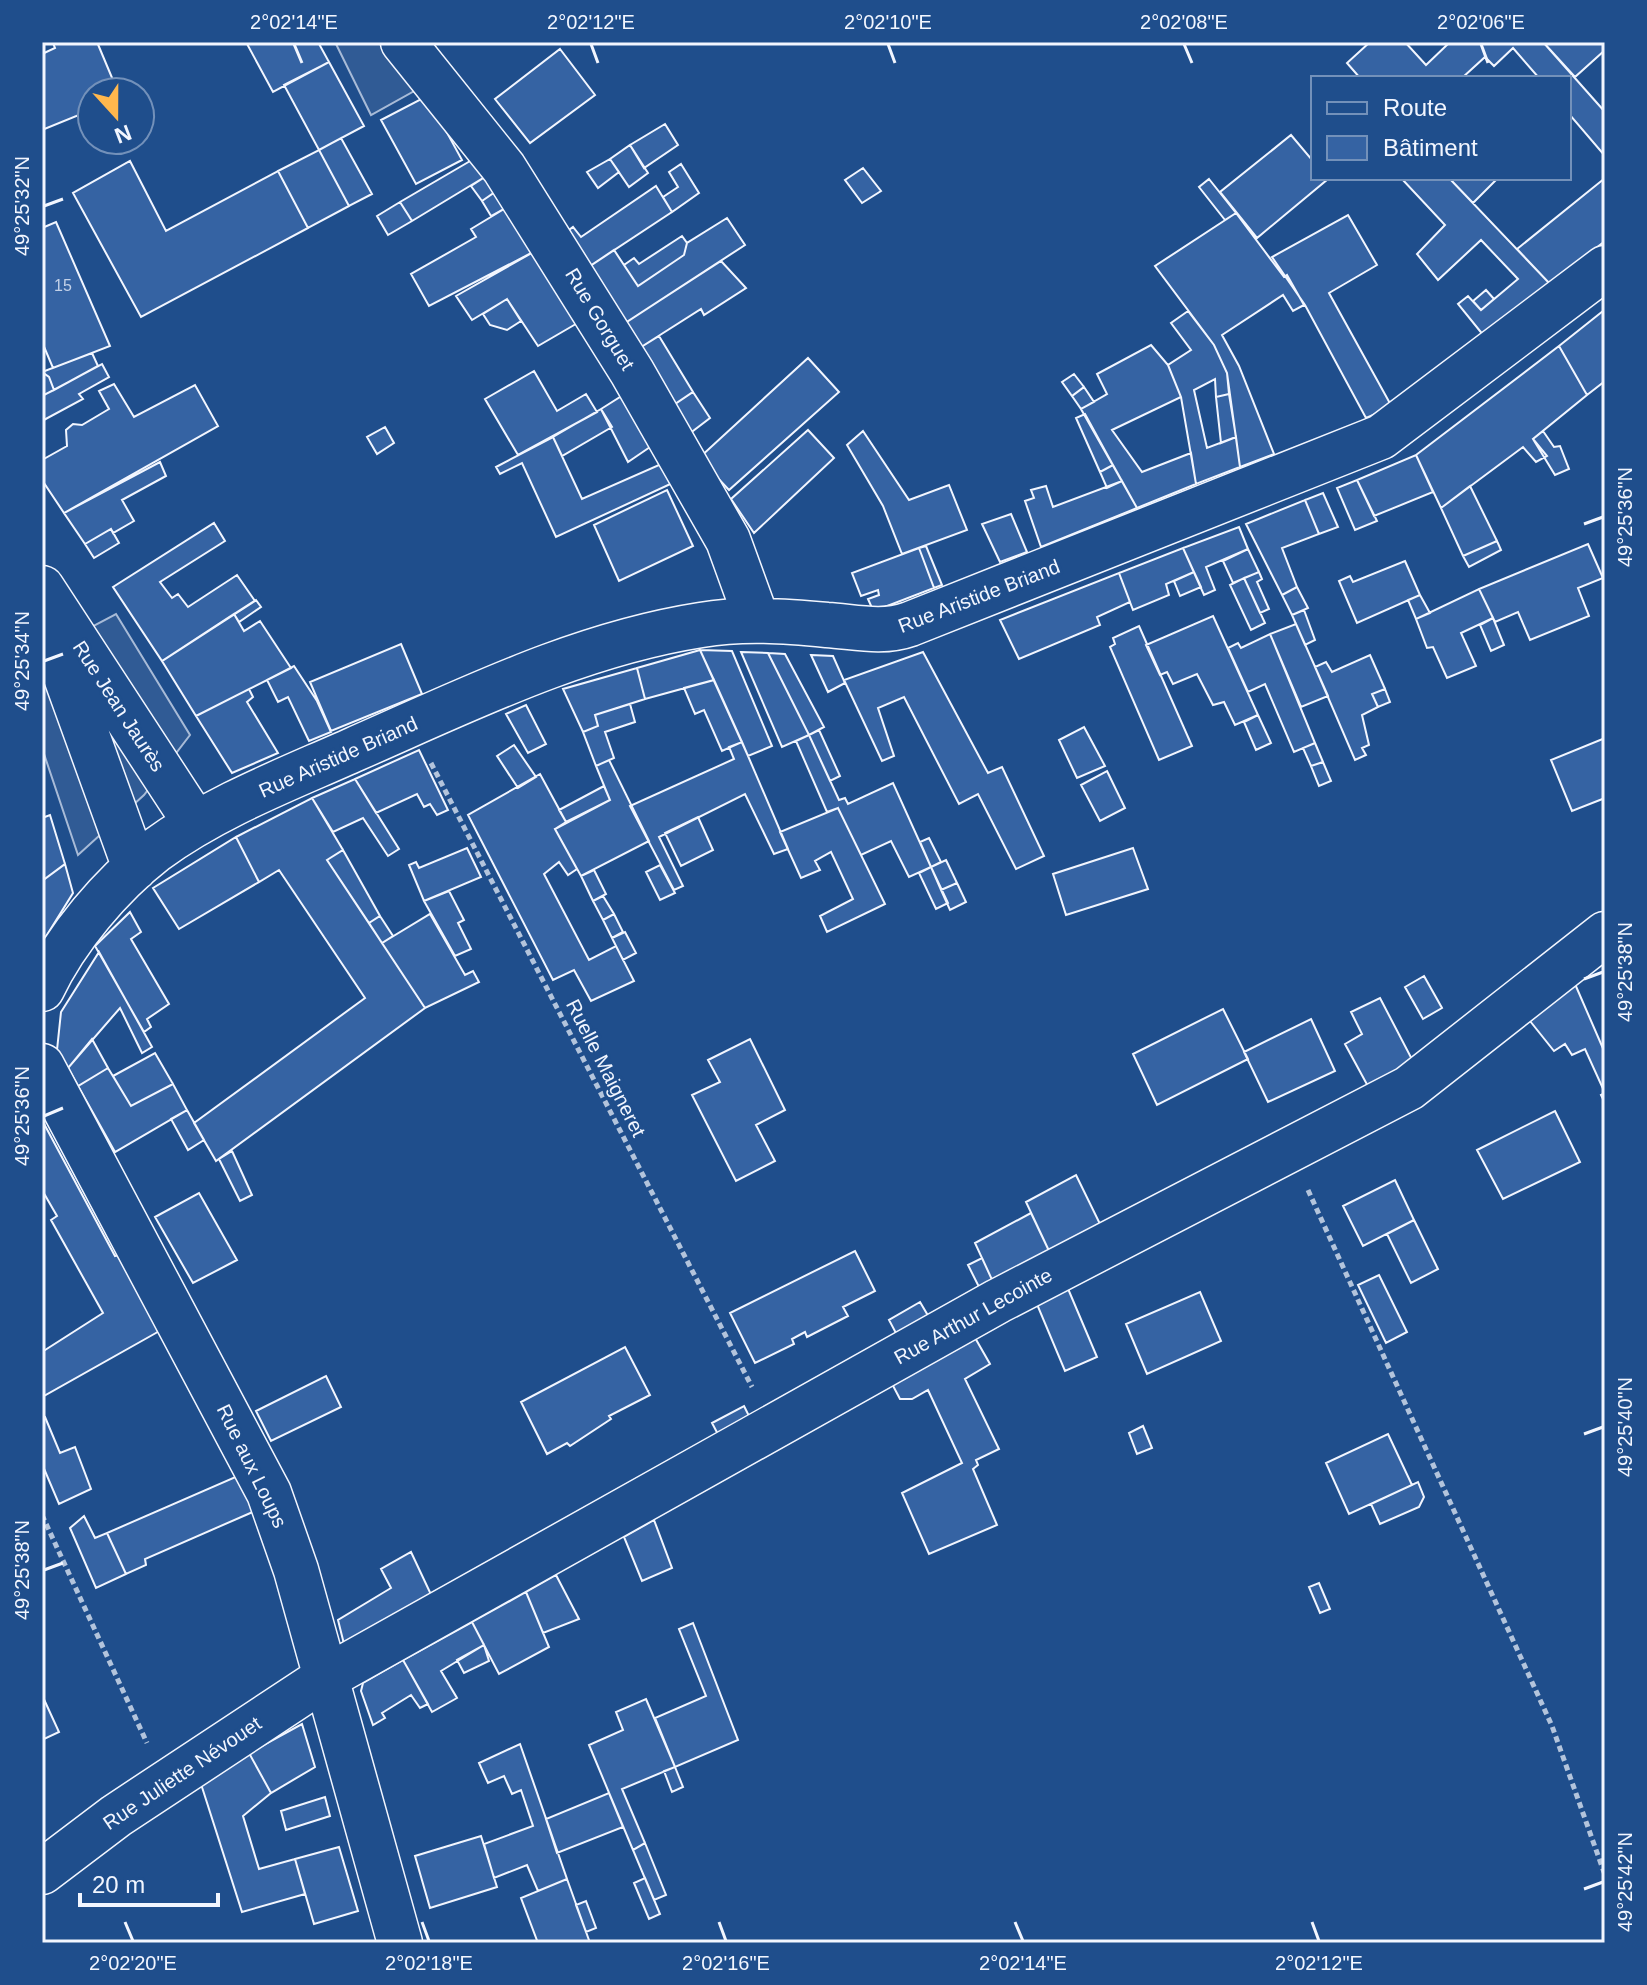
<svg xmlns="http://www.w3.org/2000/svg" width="1647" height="1985" font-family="Helvetica,sans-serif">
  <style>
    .parking { fill: #305b95; stroke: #a8bbd7; stroke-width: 2 }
    .building { fill: #3563a3; stroke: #f2f6ff; stroke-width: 2 }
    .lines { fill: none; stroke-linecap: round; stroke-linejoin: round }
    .minor-casing { stroke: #f2f6ff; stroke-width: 47 }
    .path { stroke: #b3c4dc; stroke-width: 5; stroke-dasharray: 6 4; stroke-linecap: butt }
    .minor { stroke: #1f4e8c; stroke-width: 44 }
    .ticks { fill: none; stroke: #f2f6ff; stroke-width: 3 }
    .labels { text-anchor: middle; stroke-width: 6; stroke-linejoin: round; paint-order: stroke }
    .number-label { font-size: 16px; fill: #c3d1e8 }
    .street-label { font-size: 20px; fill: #f2f6ff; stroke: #1f4e8c }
    .neatline { fill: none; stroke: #f2f6ff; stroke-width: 3 }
    .ticks-label { font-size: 20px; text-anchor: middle; fill: #f2f6ff }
  </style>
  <rect width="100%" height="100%" fill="#1f4e8c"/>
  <path class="parking" d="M335 42H403L434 80 371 115Z
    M116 614 190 735 144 795 78 855 42 748V653Z"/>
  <path class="building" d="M97 42 118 92H92V116L88 117 86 112 42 130V54L55 48 53 43 56 42Z
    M246 42H318L329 62 273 92Z
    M1370 42H1405L1426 65 1450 42H1543L1605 112V156L1569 114V78H1539L1513 48 1494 66 1485 57 1462 78H1360L1347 63Z
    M1543 42H1605V50L1575 77Z
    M560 49 595 95 530 143 495 99Z
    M329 62 364 126 319 150 284 85Z
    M427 96 462 160 416 184 381 120Z
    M665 124 678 145 644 168 630 145Z
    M1291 135 1313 161V178L1328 179 1257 238 1220 192Z
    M341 138 372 194 349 206 319 150Z
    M630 145 648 173 629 187 610 159Z
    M319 150 349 206 308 228 278 171Z
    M477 157 488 175 412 221 400 202Z
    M610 159 619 172 598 188 587 172Z
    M130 161 166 231 278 171 308 228 141 317 73 193Z
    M681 164 699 193 672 212 663 197 678 187 669 172Z
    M863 168 881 191 862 203 845 180Z
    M488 175 498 190 482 201 471 186Z
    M1401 178H1449L1550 284 1484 336 1458 304 1468 296 1481 310 1518 279 1481 240 1438 280 1417 254 1445 225Z
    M1449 178H1498L1473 203Z
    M1605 178V241L1550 284 1517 249Z
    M1209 179 1236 213 1225 220 1199 187Z
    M656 186 672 212 587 268 565 233 573 227 581 237Z
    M498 190 509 206 491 216 482 201Z
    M400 202 412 221 388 235 377 216Z
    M509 206 537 250 429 306 411 274 476 237 471 229Z
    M1236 213 1284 277 1287 275 1304 305 1293 311 1283 295 1222 335 1239 366 1274 454 1240 467 1227 373 1214 345 1155 266Z
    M1348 215 1377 265 1329 293 1392 407 1366 418 1305 305 1272 257Z
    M727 218 745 245 622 325 587 268 614 250 638 286 684 255 687 243Z
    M56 222 110 346 53 368 42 342V228Z
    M682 236 687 243 684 255 638 286 624 265 634 258 639 264Z
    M537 250 581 321 538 346 507 299 472 320 456 296Z
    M721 261 746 288 704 315 701 309 638 349 622 325Z
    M1486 290 1494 299 1481 310 1473 301Z
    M507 299 521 321 507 330 490 325 483 314Z
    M1188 311 1214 345 1227 373 1229 394 1216 397 1215 379 1194 390 1207 448 1236 437 1240 467 1196 484 1181 397 1168 365 1191 350 1171 323Z
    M1603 311 1605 381 1587 395 1559 346Z
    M659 336 693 392 672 406 638 349Z
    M1151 345 1168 365 1181 397 1112 430 1142 472 1191 453 1196 484 1137 508 1081 409 1107 394 1097 374Z
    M1559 346 1587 395 1533 439 1547 456 1536 462 1523 447 1441 508 1416 455Z
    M92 353 98 366 54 390 49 377 42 372Z
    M808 358 839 392 729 490 699 458Z
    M102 364 109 377 79 394 83 399 42 421V396Z
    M534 371 557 411 586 394 597 412 518 455 485 399Z
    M42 372 49 377 54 390 42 396Z
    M1074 374 1084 387 1072 396 1062 382Z
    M114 384 134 417 195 385 218 426 64 513 42 480V460L67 446 66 430 73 424 82 425 109 409 99 391Z
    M1084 387 1094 402 1081 409 1072 396Z
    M628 392 653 445 628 462 601 409Z
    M693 392 710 418 689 434 672 406Z
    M1229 394 1236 437 1221 443 1216 397Z
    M601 409 612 427 562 456 553 437Z
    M1085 414 1113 465 1100 472 1076 418Z
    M385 427 394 443 377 454 367 437Z
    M808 430 834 458 754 533 731 499Z
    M863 431 909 500 949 485 967 530 902 554 883 506 847 445Z
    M1543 431 1554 447 1560 446 1569 469 1555 475 1533 439Z
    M553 437 582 499 668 461 679 480 556 537 522 463 500 474 496 467Z
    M1416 455 1433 492 1374 516 1357 480Z
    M160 462 166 476 122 500 134 521 113 533 111 529 85 544 64 513Z
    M1113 465 1122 481 1107 488 1100 472Z
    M1357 480 1377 521 1355 530 1337 488Z
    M1122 481 1137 508 1041 547 1025 501 1034 498 1031 490 1046 486 1053 507Z
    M1470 486 1497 541 1463 556 1441 508Z
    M667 490 693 546 619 581 594 525Z
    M1323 493 1338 527 1319 534 1305 500Z
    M1305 500 1319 534 1282 548 1297 587 1282 595 1246 524Z
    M1011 514 1027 552 1000 562 982 524Z
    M214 523 225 541 160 582 172 598 178 594 188 607 237 575 255 601 162 661 113 587Z
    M1239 527 1248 549 1206 567 1215 590 1204 595 1183 548Z
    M111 529 119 543 94 558 85 544Z
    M1497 541 1501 550 1469 567 1463 556Z
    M1588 544 1603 578 1578 588 1589 616 1530 640 1518 612 1495 622 1479 589Z
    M926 546 942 585 934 588 919 548Z
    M919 548 934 588 882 608H872L868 599 879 595 878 590 861 596 852 573Z
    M1183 548 1194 572 1166 584 1169 595 1133 610 1119 573Z
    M1248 549 1259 572 1233 583 1223 561Z
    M1405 561 1420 595 1357 623 1339 581 1350 576 1353 582Z
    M1194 572 1201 587 1180 596 1174 581Z
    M1259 572 1262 579 1257 582 1269 609 1260 613 1244 578Z
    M1119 573 1130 602 1097 617 1100 625 1019 659 1000 620Z
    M1244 578 1265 623 1251 630 1230 585Z
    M1297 587 1308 608 1292 615 1282 595Z
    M1479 589 1493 618 1461 633 1476 666 1447 678 1433 647 1427 648 1416 619Z
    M1420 595 1430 613 1416 619 1408 600Z
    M256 600 261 607 239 622 234 614Z
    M1304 610 1315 640 1305 645 1292 615Z
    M234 614 244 631 260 621 291 668 196 716 162 661Z
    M1213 616 1258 715 1235 725 1224 702 1213 705 1197 674 1173 684 1167 672 1160 675 1146 645Z
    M1493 618 1504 645 1491 651 1480 625Z
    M1296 624 1328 696 1301 707 1270 634Z
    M1139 626 1192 746 1159 760 1110 647 1115 644 1113 638Z
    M1270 634 1315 743 1294 752 1265 684 1248 692 1228 648 1238 643 1241 648Z
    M401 644 422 694 331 731 310 682Z
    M700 650 714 680 645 699 637 668Z
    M700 650 732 651 772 746 748 756Z
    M741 652 768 653 809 735 782 747Z
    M923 652 988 773 1002 767 1044 856 1016 869 978 794 959 804 904 697 878 708 894 756 882 761 844 680Z
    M768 653 785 654 824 727 809 735Z
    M811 655 833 656 845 683 828 692Z
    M1370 655 1385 689 1372 694 1378 707 1362 715 1369 745 1362 748 1366 755 1355 760 1315 667 1326 662 1332 672Z
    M294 666 317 701 331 732 309 741 288 697 278 702 267 680Z
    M637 668 645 699 595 715 598 726 583 732 563 689Z
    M714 680 742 742 722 751 704 710 695 714 684 688Z
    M249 689 253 697 247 702 278 753 232 773 196 716Z
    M1385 689 1390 702 1378 707 1372 694Z
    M630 704 635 722 605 732 614 758 596 766 583 732 598 726 595 715Z
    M526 705 546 744 528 753 506 714Z
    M1258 715 1271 743 1256 750 1244 722Z
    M1084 727 1105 766 1077 778 1059 740Z
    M819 730 840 776 830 781 809 735Z
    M809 735 839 800 845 798 848 804 893 783 931 867 909 877 891 841 861 855 838 808 827 812 796 741Z
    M1605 738V798L1572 811 1551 760Z
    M742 742 788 849 774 854 745 794 659 837 683 886 674 890 630 806 734 759 729 747Z
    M1315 743 1323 762 1311 766 1303 748Z
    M514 745 536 777 518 788 497 756Z
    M419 750 448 810 437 815 430 804 424 807 417 794 376 813 355 779Z
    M609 760 649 841 581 876 555 829 610 800 596 766Z
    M1323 762 1331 781 1319 786 1311 766Z
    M1107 771 1125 808 1100 821 1081 785Z
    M540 774 566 822 555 829 577 869 568 875 559 862 544 874 589 960 616 946 634 981 591 1001 574 970 553 980 468 815Z
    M355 779 399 849 388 856 363 818 333 832 312 798Z
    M604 786 610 800 566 822 559 810Z
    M312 798 343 850 327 860 425 1008 216 1161 194 1123 365 998 279 870 259 882 236 837Z
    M838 808 885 904 827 932 820 916 853 899 831 852 815 861 820 870 801 878 780 832Z
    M50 815 65 864 42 881V818Z
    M698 817 713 850 681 866 665 833Z
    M236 837 259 882 179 929 153 888Z
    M929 838 941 862 931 867 920 842Z
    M467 848 481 877 424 901 409 865 416 862 419 868Z
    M1133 848 1148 889 1066 915 1053 874Z
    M343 850 380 916 369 923 327 860Z
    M946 860 957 883 941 890 931 867Z
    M65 864 73 893 42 943V881Z
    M660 865 675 893 660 900 646 872Z
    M931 867 948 903 936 909 919 873Z
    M594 870 606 894 593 901 581 876Z
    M957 883 966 902 950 910 941 890Z
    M449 891 464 920 458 923 471 949 455 956 424 901Z
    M603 896 614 914 603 920 593 901Z
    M130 912 141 932 131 939 169 1004 147 1019 151 1027 144 1032 95 946Z
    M430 914 465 975 473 971 479 982 425 1008 382 943Z
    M614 914 623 932 612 938 603 920Z
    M380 916 393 936 382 943 369 923Z
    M625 932 636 953 623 960 612 938Z
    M99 952 152 1047 142 1053 120 1008 68 1068 57 1050 61 1012Z
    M1424 976 1442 1008 1423 1019 1405 987Z
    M1575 984 1605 1053V1103L1601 1095 1605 1093 1585 1049 1572 1055 1565 1044 1554 1051 1530 1021Z
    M1380 998 1416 1067 1370 1090 1345 1044 1362 1034 1351 1012Z
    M1223 1009 1248 1059 1157 1105 1133 1054Z
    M1311 1019 1335 1071 1268 1102 1244 1052Z
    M92 1039 108 1068 78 1086 68 1068Z
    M750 1039 785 1110 756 1125 775 1161 736 1181 692 1095 720 1082 708 1060Z
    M155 1053 173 1084 131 1106 113 1076Z
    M108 1068 131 1106 173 1084 187 1110 115 1152 78 1086Z
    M187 1110 204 1140 188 1150 171 1119Z
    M1555 1111 1580 1162 1503 1199 1477 1150Z
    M42 1120 115 1256 119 1255 163 1329 42 1397V1352L103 1313 51 1220 57 1216 42 1190Z
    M232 1151 252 1195 240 1201 219 1159Z
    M1076 1175 1101 1226 1050 1253 1026 1202Z
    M1395 1180 1414 1220 1363 1246 1343 1206Z
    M199 1193 237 1260 193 1283 155 1217Z
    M1031 1213 1050 1253 994 1284 975 1243Z
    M1414 1220 1438 1269 1411 1283 1387 1234Z
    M855 1251 875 1291 843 1307 848 1316 807 1337 805 1332 792 1339 794 1344 755 1363 730 1313Z
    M982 1258 994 1284 981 1291 968 1265Z
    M1379 1275 1407 1332 1386 1343 1358 1285Z
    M1066 1284 1097 1357 1065 1371 1036 1302Z
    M1200 1292 1221 1341 1147 1374 1126 1324Z
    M920 1302 930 1319 898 1337 889 1320Z
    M974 1336 990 1364 965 1379 999 1449 976 1460 978 1465 973 1469 997 1525 929 1554 902 1493 962 1463 928 1390 912 1399H900L891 1382Z
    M625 1347 650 1395 609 1416 611 1419 570 1446 567 1443 547 1454 521 1402Z
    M326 1376 341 1407 271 1441 256 1411Z
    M744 1406 752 1422 721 1440 712 1423Z
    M45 1417 60 1453 75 1447 91 1489 59 1504 42 1464V1418Z
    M1143 1426 1152 1448 1137 1454 1129 1433Z
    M1388 1434 1412 1485 1349 1514 1326 1463Z
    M240 1475 255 1511 145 1559 146 1565 126 1574 107 1533Z
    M1418 1482 1424 1497 1419 1507 1380 1524 1371 1504Z
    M84 1516 95 1538 107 1533 126 1574 96 1588 70 1528Z
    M654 1520 672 1568 642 1581 624 1537Z
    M411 1552 435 1603 344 1644 338 1620 391 1588 381 1569Z
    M556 1575 579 1619 543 1633 526 1592Z
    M1319 1583 1330 1609 1320 1613 1309 1587Z
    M526 1592 549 1647 499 1674 472 1622Z
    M472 1622 484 1645 441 1671 457 1698 432 1712 403 1660Z
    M693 1623 738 1740 675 1767 655 1718 706 1696 679 1629Z
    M484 1645 489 1661 464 1673 457 1660Z
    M403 1660 428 1704 420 1708 411 1695 382 1713 385 1718 373 1725 361 1691 363 1683Z
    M42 1695 59 1732 42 1740Z
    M646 1699 675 1767 622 1789 645 1843 633 1850 589 1745 623 1730 616 1712Z
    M302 1724 315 1767 271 1793 249 1753Z
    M520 1744 567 1879 538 1891 527 1865 494 1878 484 1844 533 1826 521 1790 512 1794 504 1776 488 1783 479 1763Z
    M249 1753 271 1793 243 1816 259 1869 295 1859 305 1894 242 1912 201 1784Z
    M675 1767 683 1787 672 1792 664 1771Z
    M609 1793 623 1827 557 1853 546 1819Z
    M325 1797 330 1816 286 1830 281 1811Z
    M481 1836 497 1887 430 1908 415 1856Z
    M645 1843 666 1895 654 1900 633 1850Z
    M339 1847 358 1911 314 1924 295 1859Z
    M645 1878 660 1914 649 1919 634 1883Z
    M567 1879 590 1943H538L521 1898Z
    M586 1901 596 1928 586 1932 576 1905Z"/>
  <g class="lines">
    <g class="minor-casing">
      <path id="minor" d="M403 42 504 168 632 372 728 540 757 620
        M42 588 196 824
        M49 630 135 868
        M42 989C66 938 111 885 156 850 216 806 288 779 355 749 467 700 579 644 701 625 743 618 785 621 827 625 856 627 882 634 910 624L1381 437 1605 268
        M42 1066 269 1493 296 1570 400 1943
        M42 1872 116 1816 325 1678 998 1301 1409 1088 1605 934"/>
    </g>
    <path class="path" d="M431 763 752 1387
      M1308 1190 1552 1726 1605 1875
      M42 1515 147 1743"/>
    <use href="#minor" class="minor"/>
  </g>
  <path class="ticks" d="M294 44 302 63M591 44 598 63M888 44 895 63M1184 44 1192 63M1481 44 1488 63M44 206 63 199M1584 524 1603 517M44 661 63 654M1584 979 1603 972M44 1116 63 1108M1584 1434 1603 1427M44 1570 63 1563M1584 1889 1603 1882M125 1922 133 1941M422 1922 429 1941M719 1922 726 1941M1015 1922 1023 1941M1312 1922 1319 1941"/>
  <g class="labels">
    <g class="number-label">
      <text x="63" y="291">15</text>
    </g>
    <g class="street-label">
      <text transform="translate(600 319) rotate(59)" y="7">Rue Gorguet</text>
      <text transform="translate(979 596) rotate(-21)" y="7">Rue Aristide Briand</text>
      <text transform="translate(119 706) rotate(57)" y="7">Rue Jean Jaurès</text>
      <text transform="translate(338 757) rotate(-24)" y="7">Rue Aristide Briand</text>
      <text transform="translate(606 1068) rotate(63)" y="7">Ruelle Maigneret</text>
      <text transform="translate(973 1316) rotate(-29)" y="7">Rue Arthur Lecointe</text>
      <text transform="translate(252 1466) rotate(64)" y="7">Rue aux Loups</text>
      <text transform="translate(182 1773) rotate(-34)" y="7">Rue Juliette Névouet</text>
    </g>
  </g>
  <rect width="1647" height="1985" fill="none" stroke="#1f4e8c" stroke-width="88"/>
  <rect x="1311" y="76" width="260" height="104" fill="#1f4e8c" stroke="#7391ba" stroke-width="2"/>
  <rect x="1327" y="102" width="40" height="12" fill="#1f4e8c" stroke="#7391ba" stroke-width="2"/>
  <text x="1383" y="116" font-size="24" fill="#f2f6ff">Route</text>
  <rect x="1327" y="136" width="40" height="24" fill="#3563a3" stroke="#7391ba" stroke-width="2"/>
  <text x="1383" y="156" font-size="24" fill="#f2f6ff">Bâtiment</text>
  <g transform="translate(116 116) rotate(159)"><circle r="38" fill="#1f4e8c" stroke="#7391ba" stroke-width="2"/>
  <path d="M0-6L14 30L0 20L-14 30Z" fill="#ffb74d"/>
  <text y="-12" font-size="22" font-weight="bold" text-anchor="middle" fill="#f2f6ff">N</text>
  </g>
  <path d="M80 1893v12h138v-12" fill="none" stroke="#f2f6ff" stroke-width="4"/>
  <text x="92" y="1893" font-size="24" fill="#f2f6ff" stroke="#1f4e8c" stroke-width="6" paint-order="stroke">20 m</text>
  <rect x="44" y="44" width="1559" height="1897" class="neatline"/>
  <g class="ticks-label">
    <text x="294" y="29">2°02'14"E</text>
    <text x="591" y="29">2°02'12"E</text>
    <text x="888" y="29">2°02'10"E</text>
    <text x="1184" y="29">2°02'08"E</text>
    <text x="1481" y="29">2°02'06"E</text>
    <text transform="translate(22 206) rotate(-90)" y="7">49°25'32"N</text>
    <text transform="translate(1625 517) rotate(-90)" y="7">49°25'36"N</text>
    <text transform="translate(22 661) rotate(-90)" y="7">49°25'34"N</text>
    <text transform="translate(1625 972) rotate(-90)" y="7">49°25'38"N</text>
    <text transform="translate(22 1116) rotate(-90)" y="7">49°25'36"N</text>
    <text transform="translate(1625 1427) rotate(-90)" y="7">49°25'40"N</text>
    <text transform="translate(22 1570) rotate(-90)" y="7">49°25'38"N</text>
    <text transform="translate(1625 1882) rotate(-90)" y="7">49°25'42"N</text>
    <text x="133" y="1970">2°02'20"E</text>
    <text x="429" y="1970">2°02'18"E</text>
    <text x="726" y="1970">2°02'16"E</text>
    <text x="1023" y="1970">2°02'14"E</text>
    <text x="1319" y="1970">2°02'12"E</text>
  </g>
</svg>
